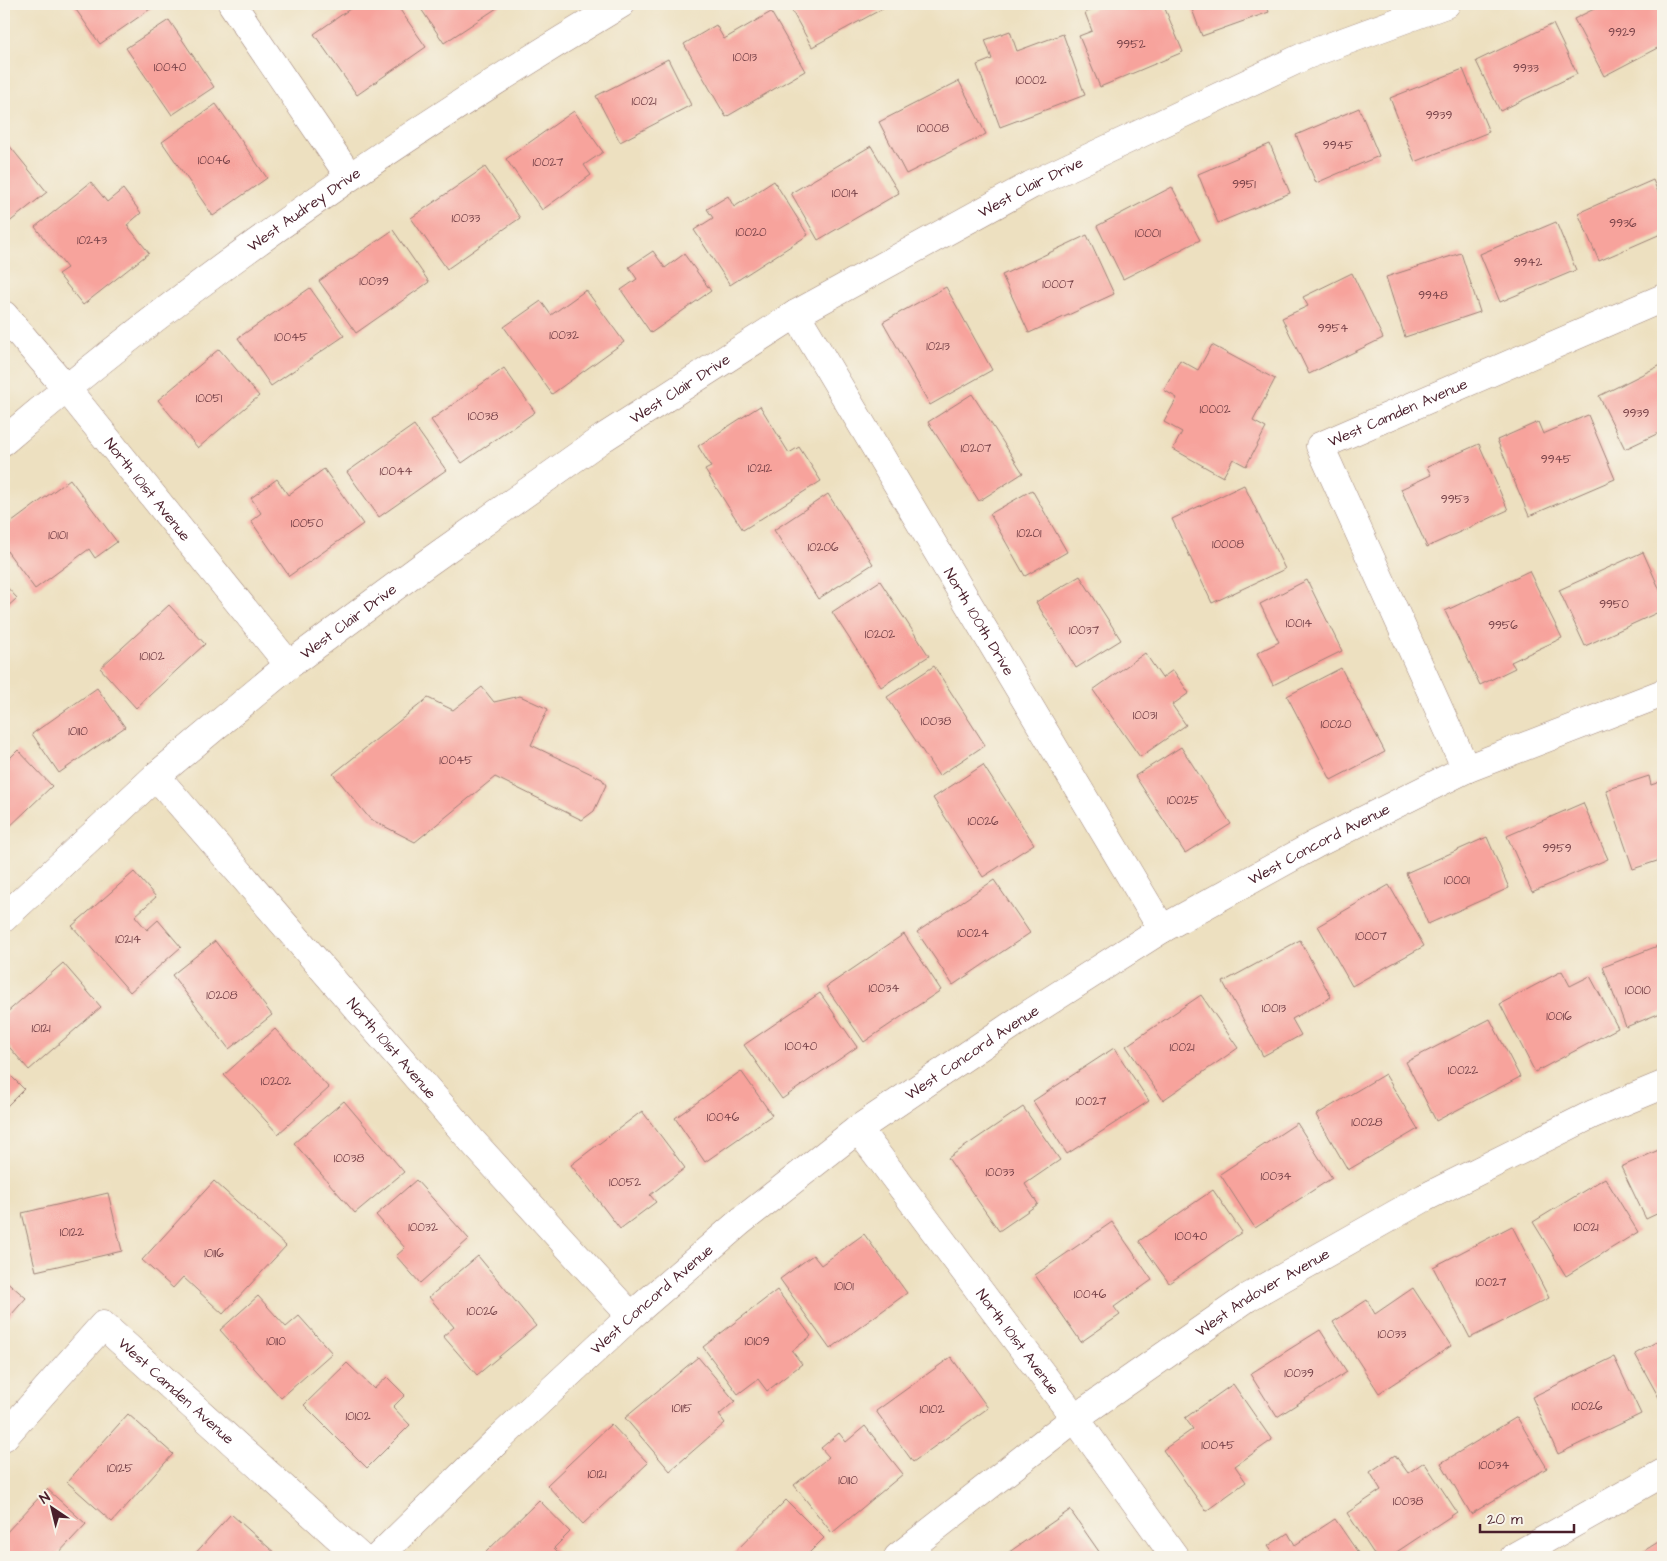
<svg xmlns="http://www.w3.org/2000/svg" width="1667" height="1561" font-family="'Architects Daughter',sans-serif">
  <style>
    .building { fill: #f7a39c }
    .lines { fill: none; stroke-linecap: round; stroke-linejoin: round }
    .minor-casing { stroke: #9c8076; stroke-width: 29 }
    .minor { stroke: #fff; stroke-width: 28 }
    .labels { text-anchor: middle; stroke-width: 5; stroke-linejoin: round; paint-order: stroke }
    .number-label { font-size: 12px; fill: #754047 }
    .street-label { font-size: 15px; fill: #4a1f2b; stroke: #f7f3e8 }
  </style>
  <rect width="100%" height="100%" fill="#f7f3e8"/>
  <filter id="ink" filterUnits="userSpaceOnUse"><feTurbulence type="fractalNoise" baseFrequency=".02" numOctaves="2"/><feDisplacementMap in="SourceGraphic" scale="10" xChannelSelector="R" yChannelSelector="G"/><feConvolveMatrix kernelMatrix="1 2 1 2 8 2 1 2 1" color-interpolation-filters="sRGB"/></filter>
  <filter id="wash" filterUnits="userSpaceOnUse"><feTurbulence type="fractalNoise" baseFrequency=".0096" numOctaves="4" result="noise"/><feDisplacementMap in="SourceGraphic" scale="20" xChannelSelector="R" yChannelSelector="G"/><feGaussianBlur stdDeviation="1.12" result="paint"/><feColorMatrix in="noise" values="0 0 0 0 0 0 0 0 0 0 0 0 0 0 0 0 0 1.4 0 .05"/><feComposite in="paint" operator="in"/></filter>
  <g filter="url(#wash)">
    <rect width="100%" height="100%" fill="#ede0c0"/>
    <g id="blocks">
      <path class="building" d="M72 4H151L153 7 100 44Z
        M357 4H396L426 47 357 95 314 34Z
        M424 4H503L444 43 419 6Z
        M788 4H891L812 47Z
        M1106 4H1163L1183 52 1100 87 1079 36 1092 31 1085 13Z
        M1190 4H1266L1269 12 1202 36Z
        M1604 4H1663V45L1604 76 1574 19Z
        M771 12 805 71 726 117 684 44 716 25 724 39Z
        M169 20 214 87 172 115 126 48Z
        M1553 24 1577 74 1500 111 1476 61Z
        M1010 31 1017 51 1063 34 1085 95 1000 127 977 65 992 59 985 40Z
        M668 59 691 105 620 142 596 96Z
        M1463 69 1489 132 1415 162 1390 98Z
        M959 81 986 134 906 174 879 122Z
        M216 104 267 178 213 216 162 142Z
        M1359 108 1379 156 1316 183 1296 135Z
        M574 111 603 152 584 165 591 175 542 210 506 159Z
        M4 139 47 192 7 224 4 219Z
        M1270 144 1290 193 1218 223 1198 174Z
        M871 146 899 193 818 240 791 193Z
        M485 167 520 218 447 269 411 218Z
        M1653 180 1663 204V233L1599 261 1578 213Z
        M774 181 808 235 730 285 694 230 713 218 707 209 728 196 734 207Z
        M91 182 107 202 123 189 141 213 127 225 149 253 83 305 58 274 67 268 35 227Z
        M1172 187 1200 240 1123 279 1097 226Z
        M1556 222 1576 270 1500 302 1480 254Z
        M393 230 429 282 356 333 319 281Z
        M1087 235 1114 294 1029 333 1002 275Z
        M653 251 665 268 684 254 711 291 651 333 621 290 637 279 629 267Z
        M1461 253 1480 312 1405 337 1386 277Z
        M1352 273 1383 338 1309 374 1282 318 1308 306 1303 297Z
        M946 287 992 370 930 405 883 322Z
        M310 288 344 336 271 386 238 338Z
        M586 290 624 342 552 394 504 327 541 301 551 315Z
        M1212 345 1275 379 1253 421 1266 428 1246 466 1233 459 1223 477 1173 449 1182 432 1164 422 1177 398 1164 390 1180 360 1198 370Z
        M219 349 259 396 198 448 158 400Z
        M1663 364V431L1625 449 1599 396Z
        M504 368 535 412 462 463 431 420Z
        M972 394 1023 473 979 501 928 422Z
        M760 406 789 453 799 447 821 481 743 530 705 470 711 467 698 446Z
        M1588 415 1615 479 1529 516 1497 440 1538 422 1543 434Z
        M414 425 446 470 379 517 347 472Z
        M1479 444 1508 510 1427 547 1401 489 1431 475 1427 467Z
        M324 469 363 524 289 576 251 521 261 513 251 498 277 479 288 495Z
        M70 479 117 542 95 558 89 549 35 589 4 547V528Z
        M1244 485 1285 569 1212 603 1172 519Z
        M1032 490 1067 552 1025 576 990 514Z
        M828 494 873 564 818 599 774 530Z
        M1643 552 1663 597V610L1585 646 1559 590Z
        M1529 571 1562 638 1511 662 1515 668 1480 685 1445 611Z
        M1080 576 1121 640 1076 668 1036 602Z
        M1307 580 1342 651 1273 685 1257 653 1279 642 1260 604Z
        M880 581 929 656 881 687 832 612Z
        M4 584 17 598 4 610Z
        M169 605 205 644 136 708 100 668Z
        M1145 653 1162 678 1173 670 1189 693 1172 705 1186 725 1140 757 1093 690Z
        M934 666 985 745 939 776 887 697Z
        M1341 668 1385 752 1331 780 1287 696Z
        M482 687 494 702 520 696 548 709 531 745 602 779 606 785 594 811 582 820 495 777 415 842 370 819 333 774 428 698 453 710Z
        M97 688 125 727 59 773 32 734Z
        M1181 747 1231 824 1185 853 1135 776Z
        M18 750 52 786 4 832V764Z
        M983 765 1034 844 983 877 933 798Z
        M1649 776 1651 785 1663 781V859L1633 869 1606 790Z
        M1583 803 1608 859 1532 892 1507 836Z
        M1487 837 1509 888 1428 924 1406 873Z
        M134 872 156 897 135 916 147 930 158 920 181 947 130 992 72 926Z
        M994 880 1030 933 953 985 917 932Z
        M1389 885 1424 946 1352 986 1318 926Z
        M904 934 941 990 864 1042 826 987Z
        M1300 940 1331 997 1292 1019 1301 1035 1263 1056 1223 982Z
        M215 941 272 1015 229 1049 172 975Z
        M1663 944V1012L1626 1027 1603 967Z
        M63 963 101 1007 29 1070 4 1041V1015Z
        M1562 971 1570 986 1590 976 1618 1028 1535 1072 1500 1004Z
        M820 993 857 1047 782 1099 744 1045Z
        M1201 995 1238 1048 1163 1100 1126 1046Z
        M1490 1019 1520 1077 1436 1121 1406 1062Z
        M275 1029 329 1088 278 1134 224 1075Z
        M1114 1048 1149 1101 1067 1154 1033 1101Z
        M4 1069 24 1089 4 1109Z
        M741 1071 772 1115 705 1162 675 1118Z
        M1385 1074 1418 1129 1348 1170 1316 1115Z
        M344 1101 404 1172 355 1213 294 1143Z
        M1023 1107 1060 1160 1025 1184 1038 1204 999 1231 948 1158Z
        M642 1111 685 1168 650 1195 656 1202 620 1229 571 1165Z
        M1297 1123 1332 1178 1255 1228 1220 1174Z
        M1663 1148V1211L1646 1219 1621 1167Z
        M1605 1178 1638 1232 1566 1276 1533 1222Z
        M416 1180 469 1239 420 1283 396 1256 405 1248 376 1215Z
        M214 1181 286 1246 223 1314 183 1277 173 1288 142 1260Z
        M1213 1190 1242 1232 1169 1283 1139 1241Z
        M108 1193 122 1251 36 1271 22 1213Z
        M1112 1222 1152 1280 1114 1307 1120 1315 1081 1342 1035 1275Z
        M1512 1226 1549 1298 1470 1338 1433 1267Z
        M864 1234 907 1293 830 1349 780 1279 813 1255 821 1265Z
        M478 1256 536 1326 477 1375 443 1336 454 1327 429 1297Z
        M4 1279 26 1298 4 1323Z
        M1413 1288 1451 1346 1379 1393 1333 1322 1367 1300 1375 1314Z
        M777 1290 811 1336 792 1351 802 1364 767 1391 758 1379 738 1394 703 1347Z
        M258 1296 286 1327 299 1316 332 1353 281 1398 220 1330Z
        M1320 1330 1347 1372 1277 1417 1250 1374Z
        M1663 1338V1405L1635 1354Z
        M698 1357 735 1401 719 1415 725 1423 670 1471 625 1418Z
        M951 1357 988 1408 913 1462 876 1411Z
        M1614 1357 1641 1414 1558 1454 1532 1397Z
        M347 1363 374 1389 387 1377 405 1395 393 1407 410 1425 367 1468 304 1405Z
        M1233 1384 1272 1440 1235 1466 1246 1482 1206 1511 1163 1450 1193 1429 1185 1418Z
        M128 1414 173 1454 112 1522 67 1482Z
        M1517 1417 1547 1468 1471 1514 1441 1463Z
        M611 1424 648 1463 583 1524 547 1485Z
        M865 1426 903 1474 832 1533 794 1485 829 1457 821 1448 839 1433 846 1442Z
        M1395 1455 1408 1473 1424 1462 1457 1512 1389 1557H1376L1347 1513 1381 1490 1370 1472Z
        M47 1489 86 1524 55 1557H4V1535Z
        M539 1500 570 1532 554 1548 563 1557H481Z
        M786 1500 824 1538 805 1557H730Z
        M1070 1510 1100 1553 1093 1557H1002Z
        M231 1514 277 1555 276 1557H192Z
        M1335 1519 1361 1557H1276L1268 1546 1288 1533 1295 1545Z
        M1663 1539V1557H1634Z"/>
    </g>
  </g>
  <g filter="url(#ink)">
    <use href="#blocks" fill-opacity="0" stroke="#9c8076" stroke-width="1"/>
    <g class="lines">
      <g class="minor-casing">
        <g id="minor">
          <path d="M232 4 349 176"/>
          <path id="s1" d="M796 314 1162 929"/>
          <path id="s2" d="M4 315 66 388 289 665"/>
          <path id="s3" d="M4 441C195 277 405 133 621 4"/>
          <path id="s4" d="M1466 769 1320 446 1663 298"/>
          <path id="s5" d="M156 776 472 1141 631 1316"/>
          <path id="s6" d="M4 918 156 776 289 665 427 563 603 438 796 314 1031 185 1307 55 1446 4"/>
          <path id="s7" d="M858 1129 1075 1418 1175 1557"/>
          <path id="s8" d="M4 1437 103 1325 360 1557"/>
          <path id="s9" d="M378 1557 499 1439 631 1316 741 1221 858 1129 1015 1023 1162 929 1316 844 1466 769 1663 693"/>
          <path id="s10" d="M898 1557 1075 1418 1247 1298 1424 1198 1593 1114 1663 1085"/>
          <path d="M1514 1557 1663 1473"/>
        </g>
      </g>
      <use href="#minor" class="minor"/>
    </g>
  </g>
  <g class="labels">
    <g class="number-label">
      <text x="1622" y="36">9929</text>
      <text x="1131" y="48">9952</text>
      <text x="745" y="61">10013</text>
      <text x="170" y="71">10040</text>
      <text x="1526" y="72">9933</text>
      <text x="1031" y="84">10002</text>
      <text x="644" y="105">10021</text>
      <text x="1439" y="119">9939</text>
      <text x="933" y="132">10008</text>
      <text x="1338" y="149">9945</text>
      <text x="214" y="164">10046</text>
      <text x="548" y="166">10027</text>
      <text x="1244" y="188">9951</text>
      <text x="845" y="197">10014</text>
      <text x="466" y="222">10033</text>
      <text x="1623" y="227">9936</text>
      <text x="751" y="236">10020</text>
      <text x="1148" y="237">10001</text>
      <text x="92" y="244">10243</text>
      <text x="1528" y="266">9942</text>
      <text x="374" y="285">10039</text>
      <text x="1058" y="288">10007</text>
      <text x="1433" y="299">9948</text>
      <text x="1333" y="332">9954</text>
      <text x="564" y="339">10032</text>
      <text x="291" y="341">10045</text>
      <text x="938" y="350">10213</text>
      <text x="209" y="402">10051</text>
      <text x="1215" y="413">10002</text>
      <text x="1636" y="417">9939</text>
      <text x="483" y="420">10038</text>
      <text x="976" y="452">10207</text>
      <text x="1556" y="463">9945</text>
      <text x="760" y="472">10212</text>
      <text x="396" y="475">10044</text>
      <text x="1455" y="503">9953</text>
      <text x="307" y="527">10050</text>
      <text x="1029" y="537">10201</text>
      <text x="58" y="539">10101</text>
      <text x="1228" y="548">10008</text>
      <text x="823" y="551">10206</text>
      <text x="1614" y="608">9950</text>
      <text x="1299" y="627">10014</text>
      <text x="1503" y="629">9956</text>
      <text x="1084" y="634">10037</text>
      <text x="880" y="638">10202</text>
      <text x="152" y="660">10102</text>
      <text x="1145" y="719">10031</text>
      <text x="936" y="725">10038</text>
      <text x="1336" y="728">10020</text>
      <text x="78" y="735">10110</text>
      <text x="456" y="764">10045</text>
      <text x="1183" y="804">10025</text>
      <text x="983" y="825">10026</text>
      <text x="1557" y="852">9959</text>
      <text x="1457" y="884">10001</text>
      <text x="973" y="937">10024</text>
      <text x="1371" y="940">10007</text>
      <text x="128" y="943">10214</text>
      <text x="884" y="992">10034</text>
      <text x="1638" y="994">10010</text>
      <text x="222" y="999">10208</text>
      <text x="1274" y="1012">10013</text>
      <text x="1559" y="1020">10016</text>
      <text x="41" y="1032">10121</text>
      <text x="801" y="1050">10040</text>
      <text x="1182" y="1051">10021</text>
      <text x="1463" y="1074">10022</text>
      <text x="276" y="1085">10202</text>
      <text x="1091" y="1105">10027</text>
      <text x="723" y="1121">10046</text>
      <text x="1367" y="1126">10028</text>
      <text x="349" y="1162">10038</text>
      <text x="1000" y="1176">10033</text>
      <text x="1276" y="1180">10034</text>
      <text x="625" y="1186">10052</text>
      <text x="423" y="1231">10032</text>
      <text x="1586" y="1231">10021</text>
      <text x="72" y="1236">10122</text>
      <text x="1191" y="1240">10040</text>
      <text x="214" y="1257">10116</text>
      <text x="1491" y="1286">10027</text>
      <text x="844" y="1290">10101</text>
      <text x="1090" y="1298">10046</text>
      <text x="482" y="1315">10026</text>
      <text x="1392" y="1338">10033</text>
      <text x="276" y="1345">10110</text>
      <text x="757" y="1345">10109</text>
      <text x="1299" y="1377">10039</text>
      <text x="1587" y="1410">10026</text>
      <text x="682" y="1412">10115</text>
      <text x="932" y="1413">10102</text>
      <text x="358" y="1420">10102</text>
      <text x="1218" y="1449">10045</text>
      <text x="1494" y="1469">10034</text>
      <text x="120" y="1472">10125</text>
      <text x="597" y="1478">10121</text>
      <text x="848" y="1484">10110</text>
      <text x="1408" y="1505">10038</text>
    </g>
    <g class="street-label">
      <text dy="5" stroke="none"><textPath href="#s6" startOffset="1265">West Clair Drive</textPath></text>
      <text dy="5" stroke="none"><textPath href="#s3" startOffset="379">West Audrey Drive</textPath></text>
      <text dy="5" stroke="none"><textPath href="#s6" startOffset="860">West Clair Drive</textPath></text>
      <text dy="5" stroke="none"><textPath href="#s4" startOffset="439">West Camden Avenue</textPath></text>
      <text dy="5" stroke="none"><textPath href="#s2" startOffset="226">North 101st Avenue</textPath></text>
      <text dy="5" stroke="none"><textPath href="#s6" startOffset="455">West Clair Drive</textPath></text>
      <text dy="5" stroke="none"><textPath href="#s1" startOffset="358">North 100th Drive</textPath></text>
      <text dy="5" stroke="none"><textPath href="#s9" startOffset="1186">West Concord Avenue</textPath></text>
      <text dy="5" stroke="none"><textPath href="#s5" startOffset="360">North 101st Avenue</textPath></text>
      <text dy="5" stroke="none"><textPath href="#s9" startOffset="781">West Concord Avenue</textPath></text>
      <text dy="5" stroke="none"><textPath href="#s10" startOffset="451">West Andover Avenue</textPath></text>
      <text dy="5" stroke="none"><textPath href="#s9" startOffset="376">West Concord Avenue</textPath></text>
      <text dy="5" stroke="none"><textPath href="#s7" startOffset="266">North 101st Avenue</textPath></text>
      <text dy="5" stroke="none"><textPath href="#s8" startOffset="248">West Camden Avenue</textPath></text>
    </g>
  </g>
  <rect width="1667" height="1561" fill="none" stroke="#f7f3e8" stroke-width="20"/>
  <g transform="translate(52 1508) rotate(325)" stroke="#f7f3e8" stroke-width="4" paint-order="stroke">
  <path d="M0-4L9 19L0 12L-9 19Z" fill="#4a1f2b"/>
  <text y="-8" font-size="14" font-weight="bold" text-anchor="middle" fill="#4a1f2b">N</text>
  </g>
  <path d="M1480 1524v8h94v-8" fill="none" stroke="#4a1f2b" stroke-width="2.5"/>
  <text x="1487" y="1524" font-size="15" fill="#4a1f2b" stroke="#f7f3e8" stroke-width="4" paint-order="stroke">20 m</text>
</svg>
